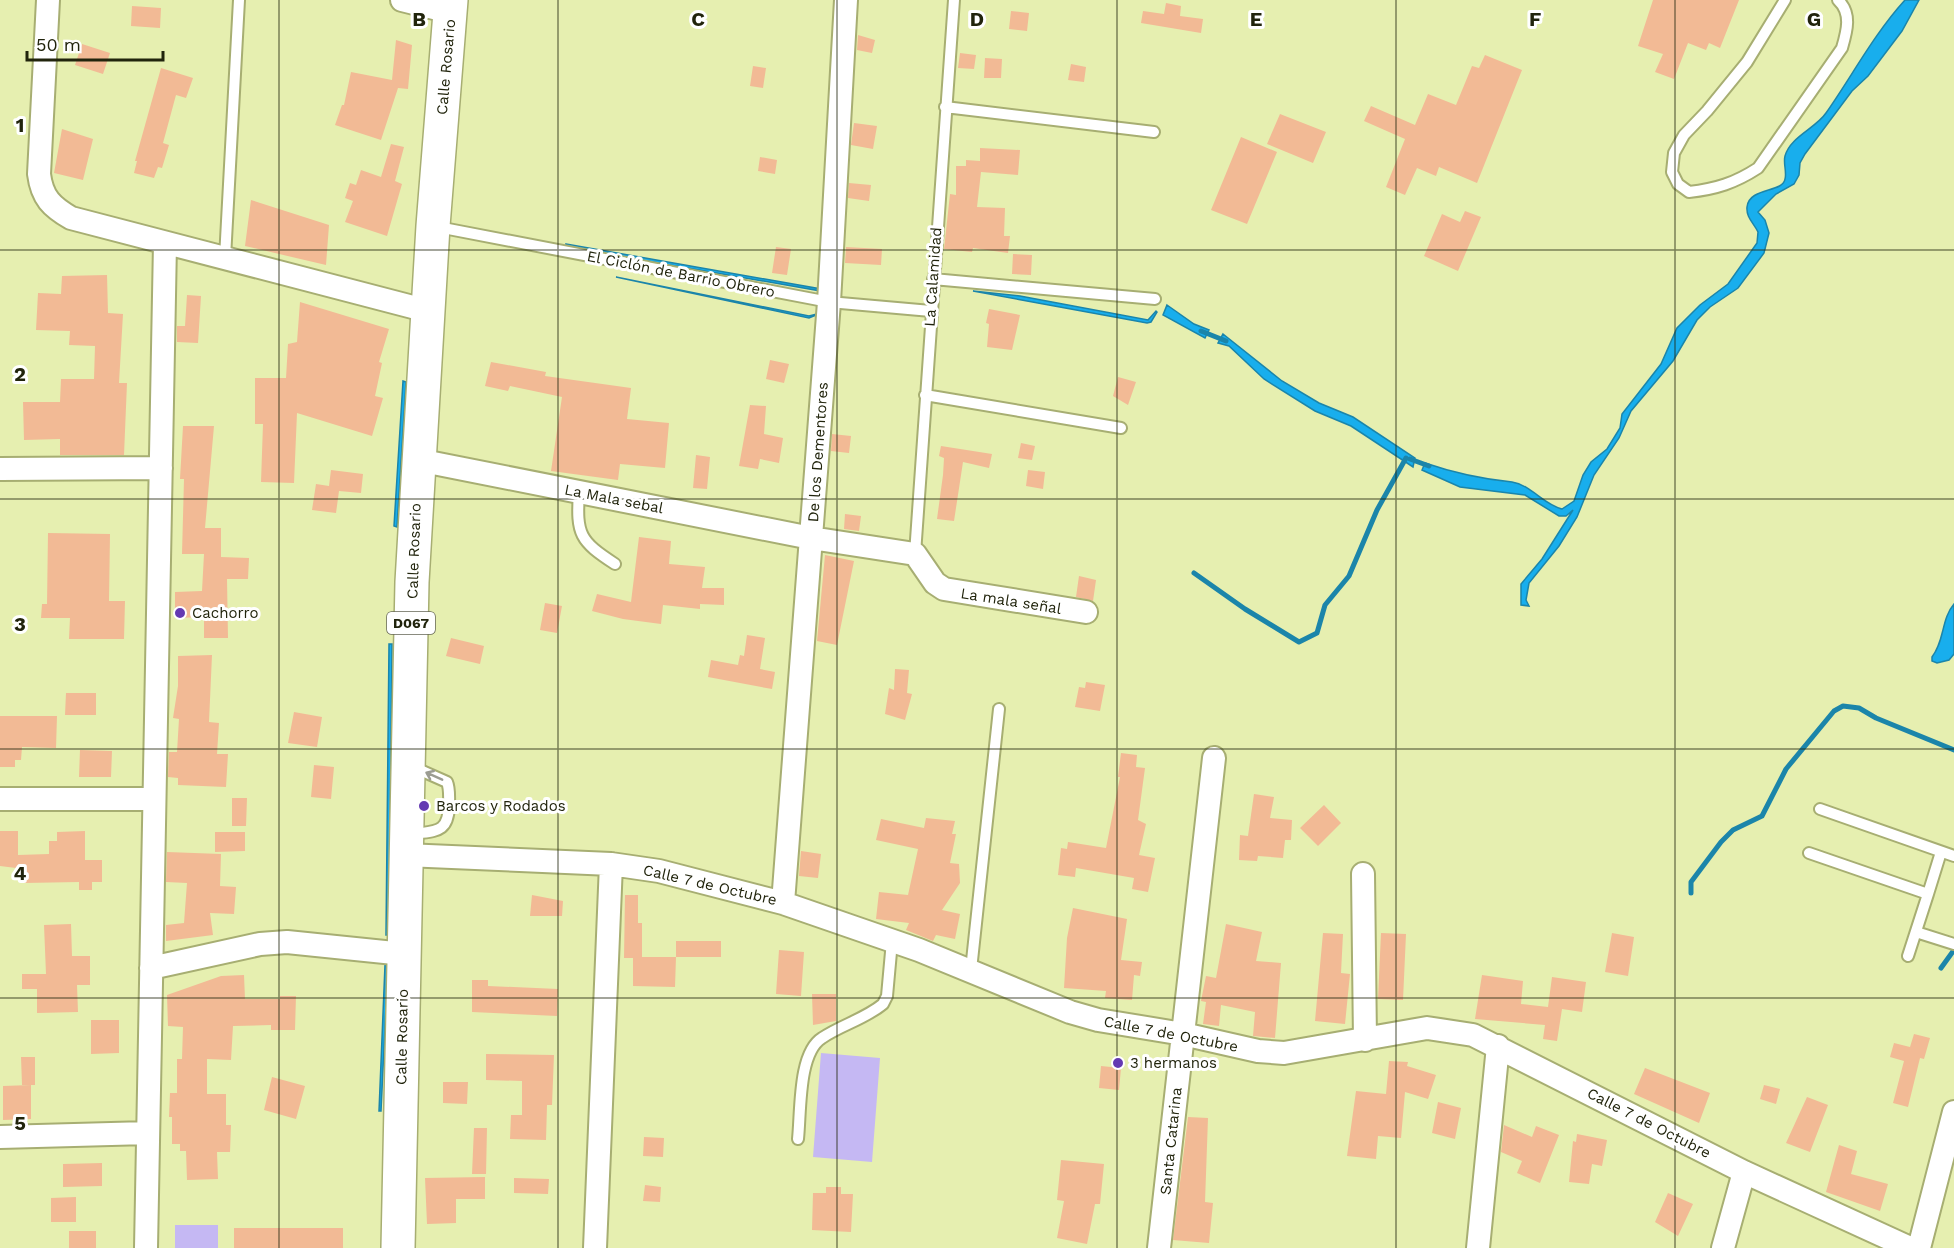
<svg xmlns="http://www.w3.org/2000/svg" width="1954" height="1248" font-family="'Work Sans',sans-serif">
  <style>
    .green { fill: #c5b8f3 }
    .water { fill: #18aeed; stroke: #1b85aa; stroke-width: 1.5 }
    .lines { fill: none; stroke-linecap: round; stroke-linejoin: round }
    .stream { stroke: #1b85aa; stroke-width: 5 }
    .building { fill: #f2ba95 }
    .service-casing { stroke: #a7ae72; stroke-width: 14 }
    .minor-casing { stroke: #a7ae72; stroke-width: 26 }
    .primary-casing { stroke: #a7ae72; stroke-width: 36 }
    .service { stroke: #fff; stroke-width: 10 }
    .minor { stroke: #fff; stroke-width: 22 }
    .primary { stroke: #fff; stroke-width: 33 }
    .oneway { stroke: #9b9c92 }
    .grid { fill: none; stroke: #21240c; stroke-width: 1.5; stroke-opacity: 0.55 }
    .poi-dot { fill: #643ab2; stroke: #fff; stroke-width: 2 }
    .labels { text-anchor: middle; stroke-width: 6; stroke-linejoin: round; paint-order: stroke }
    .shield { fill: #fff; stroke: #646655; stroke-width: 1.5 }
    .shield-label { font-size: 14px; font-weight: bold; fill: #21240c }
    .street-label { font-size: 15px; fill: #21240c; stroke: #fff }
    .poi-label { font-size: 15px; fill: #21240c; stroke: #fff; text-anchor: start }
    .grid-label { font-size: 20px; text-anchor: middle; font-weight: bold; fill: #21240c; stroke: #fff; stroke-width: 6; stroke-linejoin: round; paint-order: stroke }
  </style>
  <rect width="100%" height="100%" fill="#e6efb0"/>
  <path class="green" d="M821 1053 880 1058 872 1162 813 1157Z
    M175 1225H218V1248H175Z"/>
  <path class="water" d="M1905 0H1919L1902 31 1868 76 1852 91 1805 154 1800 163 1799 175 1794 184 1776 194 1758 212 1765 220 1769 233 1764 253 1738 288 1710 307 1697 320 1673 361 1631 411 1619 438 1594 475 1577 517 1559 546 1529 583 1526 600 1529 606 1521 605V584L1542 559 1573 510 1566 516H1559L1525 495 1460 487 1422 470 1425 463C1454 473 1482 479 1512 482 1531 485 1544 505 1562 509L1574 501 1583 475 1591 462 1607 449 1620 428 1622 414 1661 364 1677 328 1700 305 1728 284 1757 243 1758 232C1754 223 1746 218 1747 207 1749 187 1783 193 1785 179 1787 172 1783 163 1785 156 1790 137 1816 128 1826 113 1852 76 1874 34 1905 0Z
    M566 244 821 289V291L566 247Z
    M616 277 809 316 821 313 809 318Z
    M973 291 1020 296 1148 320 1156 311 1157 312 1151 322 1147 323Z
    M1167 305 1194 324 1209 330 1205 338 1163 315Z
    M1223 334 1282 381 1319 403 1353 417 1415 458 1413 467 1351 426 1315 411 1264 379 1229 346 1218 343Z
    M403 381 406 382 397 527 394 526Z
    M1954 604V654L1949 660 1937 663 1932 661V657C1945 640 1941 619 1954 604Z
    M389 644H392L389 935H386Z
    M388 964 381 1111H379L385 965Z"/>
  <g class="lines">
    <path class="stream" d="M1201 331 1226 341
      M1410 459 1429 466
      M1194 573 1245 609 1299 642 1317 633 1325 605 1349 576 1377 510 1406 458
      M1691 893V882L1721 842 1733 830 1762 816 1786 769 1834 711 1843 706 1859 708 1876 718 1954 750
      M1941 968 1954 950"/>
  </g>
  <path class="building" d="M1653 0H1739L1720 48 1709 43 1706 50 1688 43 1674 79 1655 72 1663 54 1638 46Z
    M1166 3 1181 6 1180 16 1203 19 1201 33 1141 23 1143 11 1164 14Z
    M132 6 161 8 160 28 131 26Z
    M1011 11 1029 13 1027 31 1009 29Z
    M858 35 875 40 872 53 857 50Z
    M396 40 412 45 408 89 398 88 381 140 335 125 342 105H344L351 72 392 80Z
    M82 44 110 53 103 74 75 65Z
    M960 53 976 55 974 69 958 68Z
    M1485 55 1522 70 1477 183 1439 167 1436 176 1417 168 1405 195 1386 187 1405 139 1364 121 1371 106 1415 125 1428 94 1456 105 1472 66 1479 68Z
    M985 58 1002 59 1001 78H984Z
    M1071 64 1086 67 1084 82 1068 80Z
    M753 66 766 68 763 88 750 86Z
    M161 68 193 78 186 98 176 95 163 143 169 145 162 168 158 167 154 178 134 173 137 161H135Z
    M1280 114 1326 132 1313 163 1267 144Z
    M854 123 877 126 873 149 851 145Z
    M62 129 93 139 83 180 54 173Z
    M1241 137 1277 152 1247 224 1211 210Z
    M391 144 404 147 395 181 402 184 387 236 345 222 353 201 345 198 350 183 356 185 361 170 381 177Z
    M980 148 1020 150 1018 175 981 172 977 207 1005 208 1004 236H1010L1008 253 973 248 972 252 944 249 950 194 956 195V166H966V160L980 161Z
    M760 157 777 160 775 174 758 171Z
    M849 183 871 185 869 201 848 198Z
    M251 200 329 225 326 265 245 246Z
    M1465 211 1481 217 1458 271 1424 256 1442 214 1460 222Z
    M776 247 791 249 787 275 772 273Z
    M846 247 882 249 881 265 845 263Z
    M1013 254 1032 255 1031 275 1012 274Z
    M107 275 108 313 123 314 119 383H127L124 455H60V439L24 440 23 402H60L61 379H94L95 346 69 345 70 331 36 330 38 293 61 294 62 276Z
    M187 295 201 296 198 343 177 342V326H185Z
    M300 302 389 329 379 362 382 363 375 396 383 398 372 436 297 413 294 483 261 482 263 424H255V378H286L288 344 297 342Z
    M989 309 1020 315 1012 350 987 347 989 324 986 323Z
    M770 360 789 364 784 383 766 379Z
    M491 362 546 372 545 376 631 388 627 419 669 423 665 468 620 464 618 480 551 471 562 397 510 386 508 391 485 386Z
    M1118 377 1136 382 1128 405 1113 396Z
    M750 405 766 406 764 434 783 438 779 463 760 459 758 469 739 466Z
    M183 426H214L205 528H221V557L249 558 248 579H227L228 638H204V617L175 618V592L202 591 204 554H182L184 479H180Z
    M832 434 851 436 849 453 831 451Z
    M1021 443 1035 446 1032 460 1018 458Z
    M941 446 992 454 989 468 963 462 954 521 937 519 943 475 944 458 939 456Z
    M696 455 710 457 707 489 693 488Z
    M331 470 363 474 361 493 339 491 336 513 312 510 316 484 329 486Z
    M1028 470 1045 472 1043 489 1026 486Z
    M845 514 861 516 859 531 844 529Z
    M48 533 110 534 109 601H125L124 639H69L70 618H41L42 604H47Z
    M639 537 671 541 669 564 705 567 702 588H724V605L700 604V609L663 605 661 624 623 619 592 611 597 594 631 602Z
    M825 555 854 561 837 645 817 641Z
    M1079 576 1096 580 1093 601 1076 597Z
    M545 603 562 606 557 633 540 630Z
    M747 635 765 638 760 669 775 672 772 689 708 677 711 660 738 665 740 655 744 656Z
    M451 638 484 646 480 664 446 656Z
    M212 655 209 722 219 723 217 754H228L226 787 178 785V778L168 777 169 752H177L179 719 173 718 178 686V656Z
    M895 669 909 670 907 693 912 694 905 720 885 714 889 688 894 690Z
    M1086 682 1105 685 1100 711 1075 707 1079 687 1085 688Z
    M66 693H96V715H65Z
    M294 712 322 717 317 747 288 743Z
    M0 716H57L56 748 22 747 21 760H15V767H0Z
    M80 750 112 751 111 777H79Z
    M1121 753 1137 755 1136 767 1145 768 1138 820 1146 824 1139 855 1155 858 1148 892 1132 889 1134 878 1076 868 1075 877 1058 875 1061 848 1067 849 1068 842 1106 848 1120 777H1118Z
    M314 765 334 767 331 799 311 797Z
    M1254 794 1274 797 1270 818 1292 820 1291 840H1285L1283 858 1258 856 1257 861 1239 860 1240 835 1248 836Z
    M232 798H247L246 826H232Z
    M1324 805 1341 823 1318 846 1300 828Z
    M926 818 955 821 952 834H956L950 863 959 864 960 883 942 910 960 914 955 939 936 935 933 941 906 930 909 923 876 919 879 892 908 895 918 849 876 840 881 819 924 828Z
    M0 831H18V855L49 854V841H57V832L85 831V860H102V882H92V890H79V882L24 883V869L0 866Z
    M215 832H245V851L215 852Z
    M801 851 821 854 818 878 799 876Z
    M167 852 221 854 220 886 236 887 234 914 210 913 213 935 166 941V925L184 923 187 883 166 882Z
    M532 895 563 901 562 916H530Z
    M625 895H638V923H642V957H676L675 987 633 986V958H624Z
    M1073 908 1127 919 1121 960 1142 962 1140 976 1134 975 1132 1000 1105 998 1106 991 1064 988 1067 938Z
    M71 924 72 956H90V985H77L78 1012 37 1013V989H22V974H46L44 925Z
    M1226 924 1262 932 1256 961 1281 963 1275 1038 1253 1036 1255 1012 1221 1005 1219 1026 1203 1024 1206 1002 1201 1001 1206 976 1216 978Z
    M1323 933 1343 934 1341 973 1350 974 1345 1024 1315 1021Z
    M1381 933 1406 934 1403 1000 1378 999Z
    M1612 933 1634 937 1628 976 1605 972Z
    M676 941H721V957H676Z
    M779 950 804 952 801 996 776 994Z
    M244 975 245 999H280V996H296L295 1030H271V1025L233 1026 231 1060 207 1059V1094H226V1125H231L230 1152H217L218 1179 187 1180 186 1151H180V1144H172V1117H169L170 1093H177V1059H182L183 1027 168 1026 167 995 221 976Z
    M1482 975 1523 981 1521 1004 1548 1007 1552 977 1586 982 1582 1012 1562 1009 1557 1041 1543 1039 1545 1025 1475 1019Z
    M472 980H488V986L558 989 557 1016 472 1012Z
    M812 994H836V1021L813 1025Z
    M91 1020H119V1053L91 1054Z
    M1914 1034 1930 1038 1924 1059 1920 1058 1908 1107 1893 1103 1904 1061 1890 1057 1894 1043 1910 1047Z
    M486 1054 554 1055 552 1105H547L546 1140 510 1139 511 1115H522V1081L486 1080Z
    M21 1057H35V1085H22Z
    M1389 1061 1408 1062 1407 1066 1436 1075 1428 1099 1405 1092 1401 1138 1378 1136 1376 1159 1347 1156 1356 1091 1386 1094Z
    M1101 1066 1121 1068 1119 1090 1099 1088Z
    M1645 1068 1710 1093 1699 1123 1634 1094Z
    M272 1077 305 1086 296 1119 264 1110Z
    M443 1082H468L467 1104 443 1103Z
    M31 1085V1119L3 1120V1086Z
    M1764 1085 1780 1089 1776 1104 1760 1099Z
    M1807 1097 1828 1105 1810 1152 1786 1143Z
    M1438 1102 1461 1108 1455 1139 1432 1133Z
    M1188 1117 1208 1118 1205 1202 1213 1203 1209 1243 1173 1240Z
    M1504 1125 1532 1137 1536 1126 1559 1135 1540 1183 1517 1173 1522 1161 1501 1152Z
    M474 1128H487L486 1174H472Z
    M1577 1134 1607 1140 1602 1166 1592 1164 1589 1184 1569 1182 1573 1141 1576 1142Z
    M644 1137 664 1138 663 1157 643 1156Z
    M1839 1145 1857 1151 1851 1174 1888 1184 1880 1211 1826 1192Z
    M1061 1160 1104 1164 1100 1204H1095L1087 1244 1057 1238 1064 1201 1057 1200Z
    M102 1163V1186L63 1187V1164Z
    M485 1177V1199H456V1223L427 1224 425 1178Z
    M514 1178 549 1179 548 1194 514 1193Z
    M645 1185 661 1187 660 1202 643 1201Z
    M826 1187H841V1194H853L851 1232 812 1230 813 1193H826Z
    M1668 1193 1693 1204 1678 1236 1655 1222Z
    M76 1197V1222H51V1198Z
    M234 1228H343V1248H234Z
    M69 1231H96V1248H69Z"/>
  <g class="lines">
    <g class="service-casing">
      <path id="service" d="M1785 0 1747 62 1707 111 1684 135 1674 153 1672 172 1678 184 1689 192C1716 189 1735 183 1758 168L1842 48C1847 31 1852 13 1838 0
        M945 107 1154 132
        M438 227 829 302 931 311
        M225 258 239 0
        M933 279 1155 299
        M925 395 1121 428
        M579 492C576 535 580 541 615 564
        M915 554 954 0
        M1820 809 1954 856
        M409 835C434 830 448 835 449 806 449 797 450 789 447 782L411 766
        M1809 853 1928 894 1941 852
        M1916 932 1954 944
        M1908 956 1928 894
        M971 970 999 709
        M798 1139C801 1111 798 1053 822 1038 841 1025 865 1019 883 1004L887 996 892 941"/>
    </g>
    <g class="minor-casing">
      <path id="minor" d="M48 0 39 174C42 198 52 207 71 218L428 311
        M402 0 450 12
        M418 460 811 538 915 554 935 583 944 589 1086 612
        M0 469 161 468
        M0 799H154
        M405 855 611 864 659 871 783 903 919 950 1070 1012 1098 1020 1183 1034 1258 1051 1284 1053 1427 1028 1473 1035 1744 1172 1910 1248
        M1363 874 1365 1040
        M783 903 829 302 846 0
        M151 968 260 944 287 942 404 954
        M0 1137 148 1133
        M146 1248 165 243
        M595 1248 611 864
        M1159 1248 1214 758
        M1478 1248 1498 1046
        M1723 1248 1744 1172
        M1919 1248 1954 1112"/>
    </g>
    <g class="primary-casing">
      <path id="primary" d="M398 1248 412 582 433 226 451 0"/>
    </g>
    <use href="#service" class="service"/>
    <use href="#minor" class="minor"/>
    <use href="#primary" class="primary"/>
  </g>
  <defs><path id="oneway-shaft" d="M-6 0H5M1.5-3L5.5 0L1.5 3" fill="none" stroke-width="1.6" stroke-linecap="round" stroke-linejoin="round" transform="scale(1.5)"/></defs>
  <use class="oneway" href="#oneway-shaft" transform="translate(434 776) rotate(-156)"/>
  <path class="grid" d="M279 0V1248M558 0V1248M837 0V1248M1117 0V1248M1396 0V1248M1675 0V1248M0 250H1954M0 499H1954M0 749H1954M0 998H1954"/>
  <g class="poi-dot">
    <circle cx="180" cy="613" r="6"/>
    <circle cx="424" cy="806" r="6"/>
    <circle cx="1118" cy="1063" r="6"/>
  </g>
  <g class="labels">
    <rect class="shield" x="387" y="612" width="48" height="22" rx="4.5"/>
    <g class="shield-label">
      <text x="411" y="628">D067</text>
    </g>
    <g class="street-label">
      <text transform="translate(446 67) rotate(-85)" y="5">Calle Rosario</text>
      <text transform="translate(681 274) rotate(11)" y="5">El Ciclón de Barrio Obrero</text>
      <text transform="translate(933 277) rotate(-86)" y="5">La Calamidad</text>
      <text transform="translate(818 452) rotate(-86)" y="5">De los Dementores</text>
      <text transform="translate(614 499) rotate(11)" y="5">La Mala sebal</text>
      <text transform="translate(414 551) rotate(-88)" y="5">Calle Rosario</text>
      <text transform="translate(1011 601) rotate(9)" y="5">La mala señal</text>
      <text transform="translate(710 885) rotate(13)" y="5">Calle 7 de Octubre</text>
      <text transform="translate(1171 1034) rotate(11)" y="5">Calle 7 de Octubre</text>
      <text transform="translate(402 1037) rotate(-89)" y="5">Calle Rosario</text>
      <text transform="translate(1649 1123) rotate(27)" y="5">Calle 7 de Octubre</text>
      <text transform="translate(1171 1141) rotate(-84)" y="5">Santa Catarina</text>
    </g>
    <g class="poi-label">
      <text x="192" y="618">Cachorro</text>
      <text x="436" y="811">Barcos y Rodados</text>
      <text x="1130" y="1068">3 hermanos</text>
    </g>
  </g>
  <g class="grid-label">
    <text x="419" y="26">B</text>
    <text x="698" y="26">C</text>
    <text x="977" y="26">D</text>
    <text x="1256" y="26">E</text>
    <text x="1535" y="26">F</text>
    <text x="1814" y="26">G</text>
    <text x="20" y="132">1</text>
    <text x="20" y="381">2</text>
    <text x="20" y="631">3</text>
    <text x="20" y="880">4</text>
    <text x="20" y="1130">5</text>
  </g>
  <path d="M27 51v9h136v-9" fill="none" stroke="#21240c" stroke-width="3"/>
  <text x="36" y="51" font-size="18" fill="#21240c" stroke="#ffffff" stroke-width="4.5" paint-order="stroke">50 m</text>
</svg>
